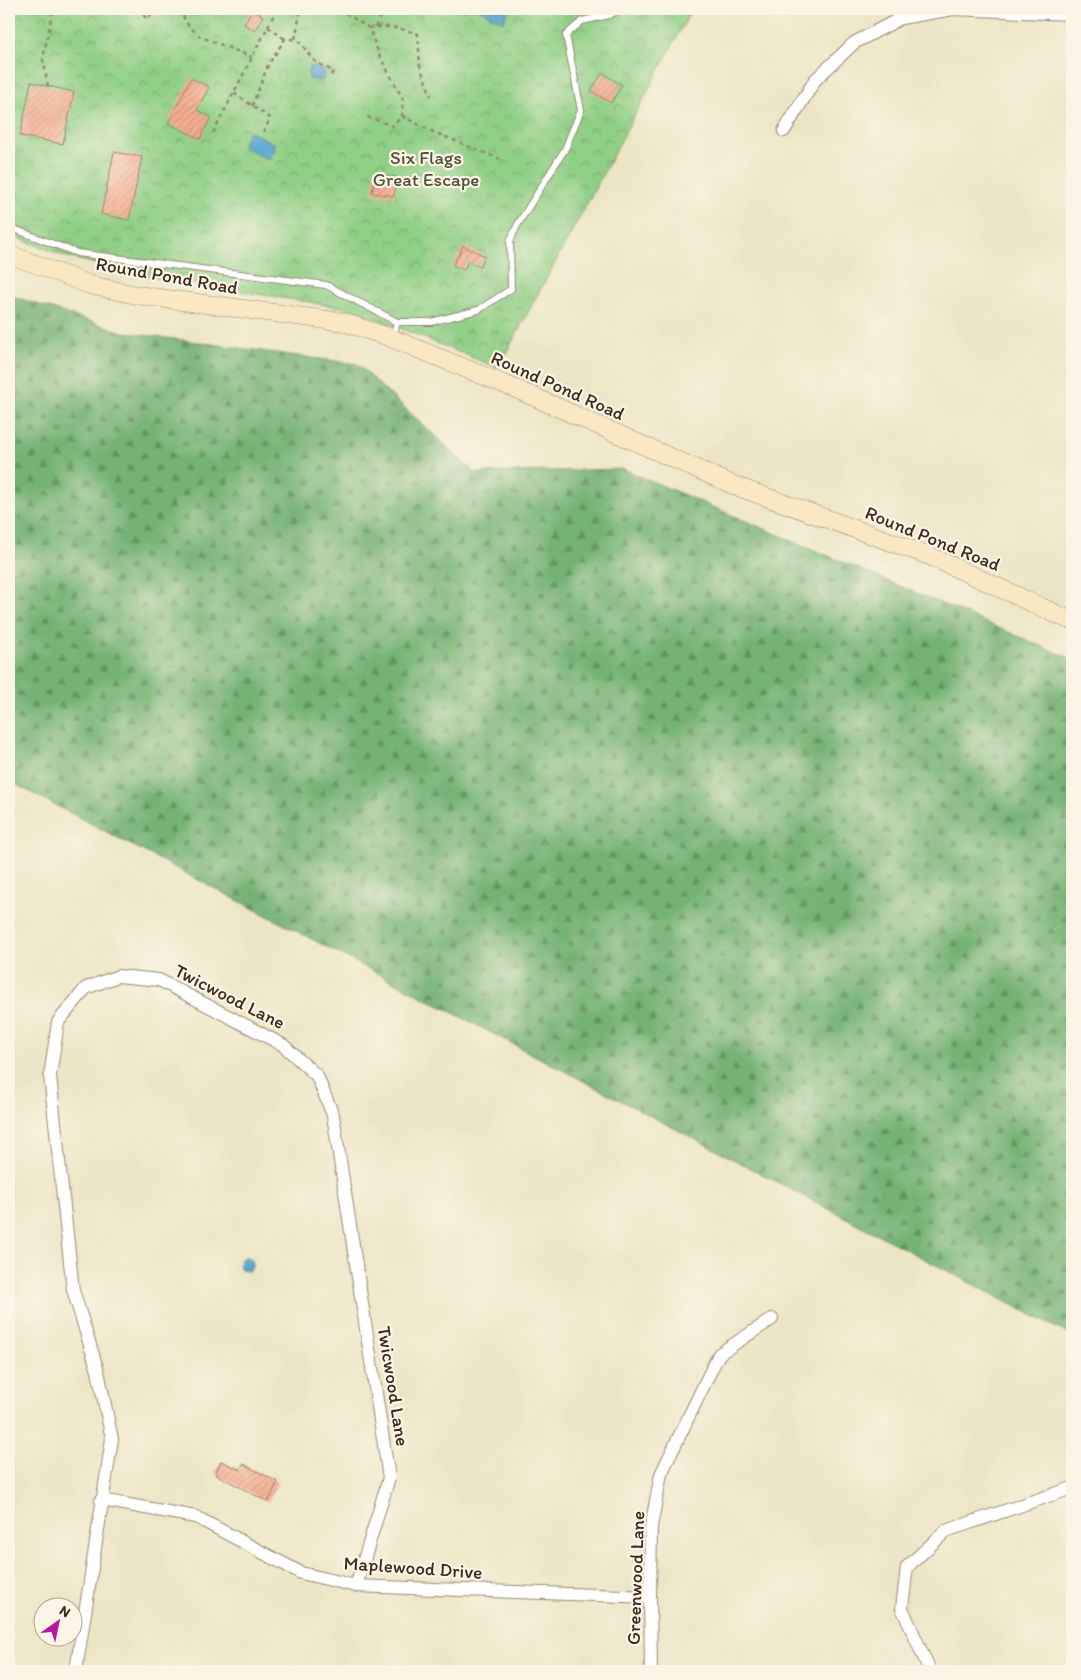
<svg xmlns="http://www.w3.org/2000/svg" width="1081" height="1680" font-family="Itim,sans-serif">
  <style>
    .forest { fill: url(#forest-firs); stroke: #586e48 }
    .park { fill: url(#park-crowns); stroke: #667c52 }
    .water { fill: #54a4ce; stroke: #486776 }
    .building { fill: url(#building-hatch) }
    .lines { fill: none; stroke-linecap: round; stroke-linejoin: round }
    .lane-casing { stroke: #948872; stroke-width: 8 }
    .street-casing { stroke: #948872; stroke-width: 14 }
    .secondary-casing { stroke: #948872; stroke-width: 19 }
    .path { stroke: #948872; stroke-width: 2.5; stroke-dasharray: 4 4; stroke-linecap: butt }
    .lane { stroke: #fff; stroke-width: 6 }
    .street { stroke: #fff; stroke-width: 12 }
    .secondary { stroke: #fae7c3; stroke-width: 18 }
    .labels { text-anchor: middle; stroke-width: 4.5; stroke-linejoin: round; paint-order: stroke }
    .park-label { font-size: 19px; fill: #505338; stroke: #fcf5e5 }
    .street-label { font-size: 19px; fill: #3b2a1e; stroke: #fcf5e5 }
  </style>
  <defs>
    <pattern id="forest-firs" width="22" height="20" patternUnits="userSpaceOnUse" patternTransform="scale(1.25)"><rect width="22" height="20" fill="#74b273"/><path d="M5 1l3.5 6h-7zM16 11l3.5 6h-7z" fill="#60915e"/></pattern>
    <pattern id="park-crowns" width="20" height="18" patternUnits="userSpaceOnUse" patternTransform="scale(1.25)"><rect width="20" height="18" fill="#90cf86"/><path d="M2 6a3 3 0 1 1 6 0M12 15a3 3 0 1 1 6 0" fill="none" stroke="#77a86d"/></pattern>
    <pattern id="building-hatch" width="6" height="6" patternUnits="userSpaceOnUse" patternTransform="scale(1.25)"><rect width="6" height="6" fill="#f6ae91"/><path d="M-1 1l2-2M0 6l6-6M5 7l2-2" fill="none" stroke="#c88e76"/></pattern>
  </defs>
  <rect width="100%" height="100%" fill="#fcf5e5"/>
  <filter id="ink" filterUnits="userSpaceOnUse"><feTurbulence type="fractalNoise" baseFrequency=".02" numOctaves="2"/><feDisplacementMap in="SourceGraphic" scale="10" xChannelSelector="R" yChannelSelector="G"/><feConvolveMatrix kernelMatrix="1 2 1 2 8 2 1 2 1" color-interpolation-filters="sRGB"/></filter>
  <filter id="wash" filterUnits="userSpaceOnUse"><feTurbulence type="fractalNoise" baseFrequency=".0096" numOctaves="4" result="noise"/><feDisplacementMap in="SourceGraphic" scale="20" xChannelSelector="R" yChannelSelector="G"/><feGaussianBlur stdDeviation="1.12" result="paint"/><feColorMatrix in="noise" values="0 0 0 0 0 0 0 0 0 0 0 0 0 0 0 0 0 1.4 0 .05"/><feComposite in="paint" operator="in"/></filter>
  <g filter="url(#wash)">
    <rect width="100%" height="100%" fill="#ece5c5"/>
    <path class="forest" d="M9 295 123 332 357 364 475 473 623 469 1072 659V1336L9 781Z"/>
    <path class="park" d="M9 9H692L498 368 353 309 157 278 71 258 9 235Z"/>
    <path class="water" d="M479 9H509L503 22Z
      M310 66 322 68 324 71 323 80H310L308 73Z
      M249 131 275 144 273 148 275 150 269 160 242 146Z
      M239 1264a7 7 0 1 1 14 0a7 7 0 1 1-14 0Z"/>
    <g id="blocks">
      <path class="building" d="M252 9 263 16 255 31 244 24Z
        M602 73 622 85 611 103 591 91Z
        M191 78 209 87 197 110 211 117 200 139 168 123Z
        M31 82 74 92 63 144 20 136Z
        M114 152 142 157 129 220 101 214Z
        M375 174 397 177 394 196 372 193Z
        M463 246 485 256 480 267 468 261 464 270 453 265Z
        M221 1461 240 1470 243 1464 278 1482 268 1502 215 1474Z"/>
    </g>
  </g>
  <g filter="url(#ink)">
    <use href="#blocks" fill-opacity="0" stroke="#948872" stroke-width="1"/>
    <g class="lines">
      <g class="lane-casing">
        <path id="lane" d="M9 227 77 253 326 285 397 322 393 338
          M397 322H431L478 310 511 289 510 241 518 224 565 149 581 110 566 35 582 21 609 15 621 9"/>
      </g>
      <g class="street-casing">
        <path id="street" d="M784 131 815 80 854 43 901 18 953 9 1072 14
          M101 1500 196 1517 301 1573 356 1586 650 1597
          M76 1671 112 1439 98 1371 73 1290 50 1076 58 1022 86 988 118 976 159 980 283 1045 317 1076 333 1115 389 1478 356 1586
          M651 1671 650 1597 651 1527 661 1474 719 1354 772 1319
          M930 1671 902 1608 907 1567 946 1531 1072 1488"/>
      </g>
      <g class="secondary-casing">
        <path id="secondary" d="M9 254 90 285 136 295 343 322 386 336 516 389 733 485 930 556 1065 618 1072 620"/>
      </g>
      <path class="path" d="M138 9 147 19 158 9
        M179 9 188 25 199 36 252 57
        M339 9 369 28 380 57 403 99 402 116 393 126 365 116
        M268 27 285 39
        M375 27 381 15 464 12 471 14
        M369 28C387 25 401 28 418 34L420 66 431 96
        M295 39 301 9
        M48 86 43 59 53 9
        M234 93 270 118 264 132
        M252 106 268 65 285 39C304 38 303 50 315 61 320 65 327 68 333 71L330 78
        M402 116 431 131 500 159
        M213 133 277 9"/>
      <use href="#lane" class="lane"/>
      <use href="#street" class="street"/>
      <use href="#secondary" class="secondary"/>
    </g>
  </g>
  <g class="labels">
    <g class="park-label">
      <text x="426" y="164">Six Flags<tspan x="426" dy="22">Great Escape</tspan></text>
    </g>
    <g class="street-label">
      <text transform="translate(167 275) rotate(10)" y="7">Round Pond Road</text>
      <text transform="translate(558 385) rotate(24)" y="7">Round Pond Road</text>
      <text transform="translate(933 538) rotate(22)" y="7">Round Pond Road</text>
      <text transform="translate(230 996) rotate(27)" y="7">Twicwood Lane</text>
      <text transform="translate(394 1386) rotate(81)" y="7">Twicwood Lane</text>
      <text transform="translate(413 1567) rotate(4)" y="7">Maplewood Drive</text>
      <text transform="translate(635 1578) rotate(-88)" y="7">Greenwood Lane</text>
    </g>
  </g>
  <rect width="1081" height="1680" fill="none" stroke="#fcf5e5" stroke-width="30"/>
  <g transform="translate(58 1622) rotate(33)"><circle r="24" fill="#fcf5e5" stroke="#afa495"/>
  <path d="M0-4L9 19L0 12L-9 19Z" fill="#b5179e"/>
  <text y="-8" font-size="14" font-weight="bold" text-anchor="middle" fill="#3b2a1e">N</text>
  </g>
</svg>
